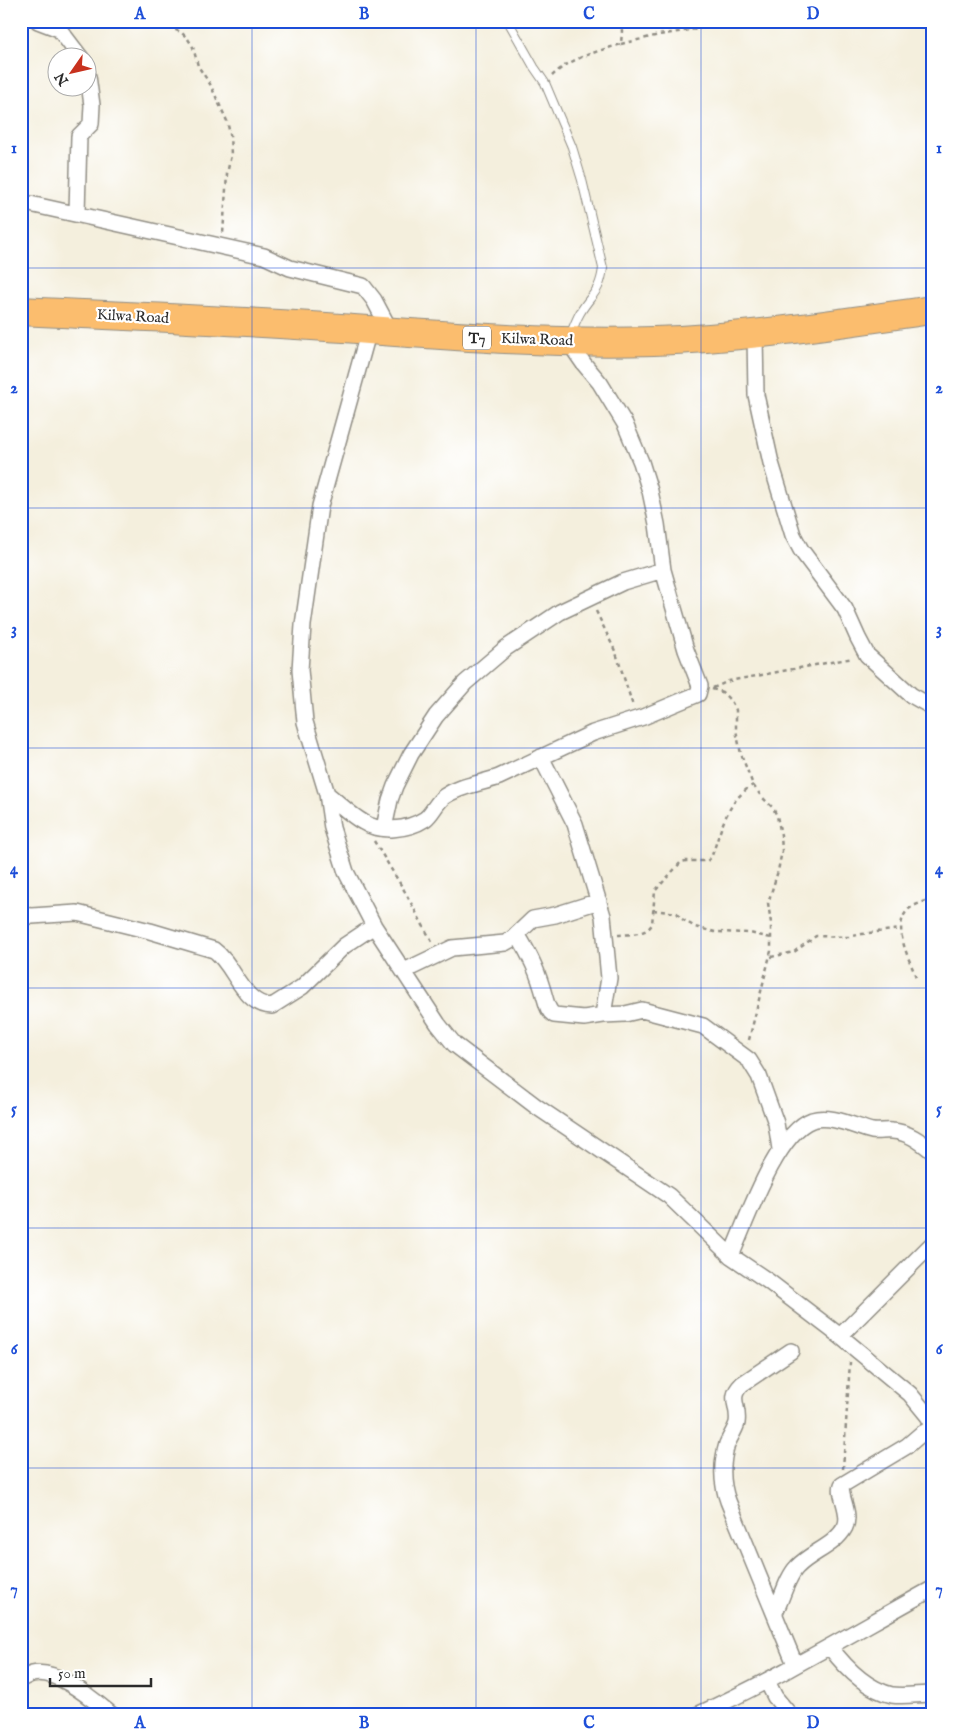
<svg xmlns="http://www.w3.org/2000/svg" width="953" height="1736" font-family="'IM FELL English',serif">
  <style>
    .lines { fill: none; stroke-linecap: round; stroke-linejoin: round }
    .lane-casing { stroke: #908d84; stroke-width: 10 }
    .street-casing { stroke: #908d84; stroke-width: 18 }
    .highway-casing { stroke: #908d84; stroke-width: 30 }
    .path { stroke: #908d84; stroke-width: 2.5; stroke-dasharray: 4 4; stroke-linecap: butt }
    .lane { stroke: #fff; stroke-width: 8 }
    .street { stroke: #fff; stroke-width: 15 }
    .highway { stroke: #fbbd6e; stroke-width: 28 }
    .grid { fill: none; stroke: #1d4ed8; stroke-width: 1; stroke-opacity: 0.55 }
    .labels { text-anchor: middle; stroke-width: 4.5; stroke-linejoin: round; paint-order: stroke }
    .shield { fill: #fff; stroke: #6b6b6b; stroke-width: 1 }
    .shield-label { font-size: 14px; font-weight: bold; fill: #2b2b2b }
    .street-label { font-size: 15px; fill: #2b2b2b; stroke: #fff }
    .neatline { fill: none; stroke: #1d4ed8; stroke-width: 2 }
    .grid-label { font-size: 16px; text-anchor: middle; font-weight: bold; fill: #1d4ed8 }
  </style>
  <rect width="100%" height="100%" fill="#fff"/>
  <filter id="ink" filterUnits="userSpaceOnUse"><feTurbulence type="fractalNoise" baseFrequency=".02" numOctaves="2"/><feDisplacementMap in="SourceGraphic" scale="10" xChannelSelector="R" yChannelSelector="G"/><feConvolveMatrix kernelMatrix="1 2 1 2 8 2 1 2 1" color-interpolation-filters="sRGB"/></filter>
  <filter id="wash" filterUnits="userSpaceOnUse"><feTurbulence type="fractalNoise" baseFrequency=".0096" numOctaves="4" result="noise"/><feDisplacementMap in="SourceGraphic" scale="20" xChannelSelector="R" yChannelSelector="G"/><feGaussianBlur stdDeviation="1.12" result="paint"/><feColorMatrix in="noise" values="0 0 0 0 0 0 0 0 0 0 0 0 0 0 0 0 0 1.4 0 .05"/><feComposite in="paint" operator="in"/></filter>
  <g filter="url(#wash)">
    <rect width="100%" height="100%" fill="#f4efdd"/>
  </g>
  <g filter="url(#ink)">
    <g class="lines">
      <g class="lane-casing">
        <path id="lane" d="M508 21 534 67 545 83 572 147 582 180 603 268C600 293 591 294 580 313 576 320 573 328 570 336"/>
      </g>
      <g class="street-casing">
        <path id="street" d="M38 21 59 29 81 58
          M21 202 264 256 290 268 363 286 374 300 391 332
          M77 213 79 136 91 124 92 105 88 76
          M369 330 320 506 303 625 300 670 305 722 327 794 332 828 346 872 374 926 438 1024 454 1044 537 1107 669 1196 731 1256 768 1281 840 1336 910 1394 928 1416 932 1423
          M755 334 756 395 771 463 793 535 801 550 845 609 858 638 867 655 911 695 932 707
          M541 757 575 824 603 916 609 978 603 1015
          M327 794C339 803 350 815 363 822 380 833 408 830 425 819 433 813 436 802 445 796 461 785 480 784 499 777L593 733 643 717 698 694 700 686 686 650 663 570 657 524 650 491 641 462 625 424 600 383 584 364 568 341
          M384 828 390 800 395 786 411 754 436 716 465 683 506 648 560 612 623 582 663 570
          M21 915 32 916 77 913 150 931 214 950C235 965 242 1005 272 1006L302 987 344 946 374 926
          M517 934C531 957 538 972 545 998 547 1005 548 1011 554 1015L584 1018 603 1015 625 1014 642 1010 703 1026 749 1060 759 1076 776 1123 780 1149
          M404 971 452 948 505 943 512 939 533 919 555 915 599 901
          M731 1256C746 1222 776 1133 812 1120 831 1114 855 1127 872 1131 879 1132 885 1130 892 1131 908 1132 920 1141 932 1151
          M840 1336 932 1244
          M791 1351 742 1384C727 1399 740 1405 737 1423 735 1430 730 1437 727 1444 721 1464 721 1482 728 1501L795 1664
          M775 1612C782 1599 787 1577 797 1567 811 1552 835 1546 845 1527 852 1513 838 1495 842 1485L907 1446 921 1434 932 1428
          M830 1647C845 1667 866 1689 892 1695 904 1697 919 1694 932 1694
          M21 1679C25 1677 29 1675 32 1674 58 1668 93 1700 112 1715
          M767 1681 775 1697 790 1715
          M697 1715C778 1678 854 1632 932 1589"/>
      </g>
      <g class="highway-casing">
        <path id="highway" d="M21 311C137 317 254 321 369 330 464 337 559 344 654 341 747 338 839 323 932 310"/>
      </g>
      <path class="path" d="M153 21 181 32 188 39 193 47 198 66 210 84 227 121 230 134 231 155 227 174 223 234
        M688 30 689 21
        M621 44 659 35 697 29 722 21
        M552 76C570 58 596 52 621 44L622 31 621 21
        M596 611 616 653 633 706
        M713 688 729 681 853 658
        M712 689 722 692 731 701 736 710V730L741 754 753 785 761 796 773 808 777 816 781 835 782 851 778 871 768 903 771 923V951L748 1044
        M374 841 404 890 432 942
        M653 910 677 913 682 919 695 927 715 932 750 933 771 938
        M618 935C629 934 647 935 652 924L655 891 681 862 686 861H707L711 858C721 831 726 801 753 785
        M771 957 794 952 816 936 849 937 862 934 900 929
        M916 977C909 958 890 924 910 908 916 904 924 902 932 899
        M843 1469 850 1362"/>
      <use href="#lane" class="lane"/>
      <use href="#street" class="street"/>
      <use href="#highway" class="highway"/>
    </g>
  </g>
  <path class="grid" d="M252 21V1715M476 21V1715M701 21V1715M21 268H932M21 508H932M21 748H932M21 988H932M21 1228H932M21 1468H932"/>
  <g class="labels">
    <rect class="shield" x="463" y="326.5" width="28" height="23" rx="4"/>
    <g class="shield-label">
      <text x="477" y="343">T7</text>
    </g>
    <g class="street-label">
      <text transform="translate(133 316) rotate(3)" y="5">Kilwa Road</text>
      <text transform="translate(537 339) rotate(2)" y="5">Kilwa Road</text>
    </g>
  </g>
  <rect width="953" height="1736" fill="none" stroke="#fff" stroke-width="55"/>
  <g transform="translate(72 72) rotate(236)"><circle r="24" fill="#ffffff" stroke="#aaaaaa"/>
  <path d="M0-4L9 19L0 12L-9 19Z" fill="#c8321e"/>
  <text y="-8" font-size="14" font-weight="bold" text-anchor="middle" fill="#2b2b2b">N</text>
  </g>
  <path d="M50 1678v8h101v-8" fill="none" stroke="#2b2b2b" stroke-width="2.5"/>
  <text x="58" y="1678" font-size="15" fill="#2b2b2b" stroke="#ffffff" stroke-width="4" paint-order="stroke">50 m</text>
  <rect x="28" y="28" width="898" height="1680" class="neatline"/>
  <g class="grid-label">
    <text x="140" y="19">A</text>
    <text x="364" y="19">B</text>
    <text x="589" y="19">C</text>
    <text x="813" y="19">D</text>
    <text x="14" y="153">1</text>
    <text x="939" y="153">1</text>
    <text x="14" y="393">2</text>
    <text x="939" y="393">2</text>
    <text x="14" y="634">3</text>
    <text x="939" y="634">3</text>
    <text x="14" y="874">4</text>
    <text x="939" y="874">4</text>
    <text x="14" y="1114">5</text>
    <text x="939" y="1114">5</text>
    <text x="14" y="1354">6</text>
    <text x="939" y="1354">6</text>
    <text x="14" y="1594">7</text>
    <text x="939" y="1594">7</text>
    <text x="140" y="1728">A</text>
    <text x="364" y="1728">B</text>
    <text x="589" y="1728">C</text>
    <text x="813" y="1728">D</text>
  </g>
</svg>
